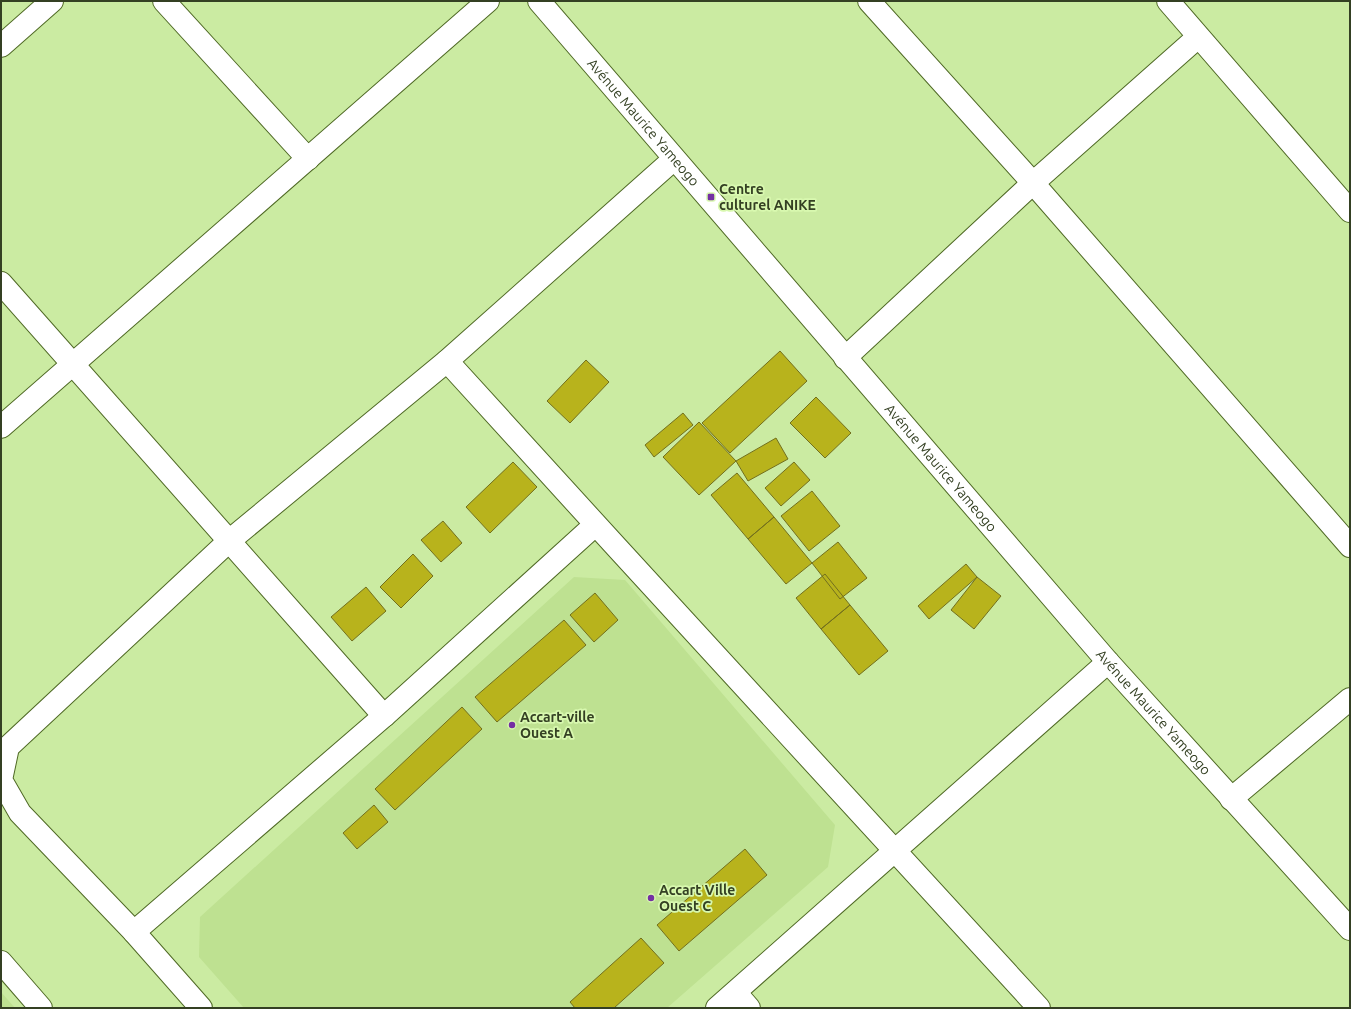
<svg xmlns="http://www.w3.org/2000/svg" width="1351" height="1009" font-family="Ubuntu,sans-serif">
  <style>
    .built { fill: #bee191 }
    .building { fill: #b8b31c; stroke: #726f1e }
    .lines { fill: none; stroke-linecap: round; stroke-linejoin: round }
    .street-casing { stroke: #4f6925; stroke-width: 24 }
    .street { stroke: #fff; stroke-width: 22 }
    .poi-dot { fill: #742fa3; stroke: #d8f8af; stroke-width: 1.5 }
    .labels { text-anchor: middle; stroke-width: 3.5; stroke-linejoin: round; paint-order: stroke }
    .street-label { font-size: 14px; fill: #344023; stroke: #d8f8af }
    .poi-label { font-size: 14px; font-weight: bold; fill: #344023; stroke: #d8f8af; text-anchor: start }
  </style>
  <rect width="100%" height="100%" fill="#cbeba2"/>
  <path class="built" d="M574 577 625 580 835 825 828 867 667 1008H244L199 957 200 917Z
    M1 992 15 1008H1Z"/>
  <path class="building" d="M780 351 807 381 730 453 702 423Z
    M586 360 609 382 570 423 547 401Z
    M816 397 851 433 825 458 790 423Z
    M683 413 693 425 654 457 645 445Z
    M699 422 736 461 699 495 663 457Z
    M776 438 788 459 748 481 736 461Z
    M513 462 537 487 490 533 466 507Z
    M794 462 810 480 781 506 765 488Z
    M737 473 774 517 748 539 711 495Z
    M812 491 840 526 809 551 781 516Z
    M774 517 812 563 786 584 748 539Z
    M443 521 462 543 441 562 421 540Z
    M838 542 867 578 840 599 812 563Z
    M413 554 433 576 401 608 380 587Z
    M966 564 977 577 929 619 918 606Z
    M825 574 850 605 821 629 796 598Z
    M977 577 1001 596 974 629 951 610Z
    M366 587 386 611 352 641 331 617Z
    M595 593 618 620 594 642 570 615Z
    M850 605 888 651 859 675 821 629Z
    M564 620 586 645 497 722 475 697Z
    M462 707 482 729 395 810 375 789Z
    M374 805 388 822 357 849 343 833Z
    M745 849 767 875 679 951 657 925Z
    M641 938 664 963 614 1008H575L570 1002Z"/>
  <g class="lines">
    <g class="street-casing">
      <g id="street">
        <path d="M164 1 308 159"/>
        <path id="s1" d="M539 1 1108 662 1350 929"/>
        <path d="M869 1 1033 183 1350 546"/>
        <path d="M1168 1 1350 211"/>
        <path d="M1 46 52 1"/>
        <path d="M1 283 384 716"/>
        <path d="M845 358 1033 183 1198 37"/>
        <path d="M447 361C643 578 843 792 1039 1008"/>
        <path d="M1 427 488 1"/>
        <path d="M1231 799 1350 699"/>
        <path d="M134 932 384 716 595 525"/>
        <path d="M1 962 41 1008"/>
        <path d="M736 993 749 1008"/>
        <path d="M201 1008 134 932 20 813 1 780 8 747 229 541 447 361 674 159"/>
        <path d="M717 1008 1108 662"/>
      </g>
    </g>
    <use href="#street" class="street"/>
  </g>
  <g class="poi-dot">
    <rect x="707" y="193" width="8" height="8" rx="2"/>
    <circle cx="512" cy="725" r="4"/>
    <circle cx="651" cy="898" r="4"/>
  </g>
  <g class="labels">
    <g class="street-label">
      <text dy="5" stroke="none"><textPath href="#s1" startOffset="160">Avénue Maurice Yameogo</textPath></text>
      <text dy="5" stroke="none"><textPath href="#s1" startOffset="616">Avénue Maurice Yameogo</textPath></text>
      <text dy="5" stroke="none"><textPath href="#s1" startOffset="940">Avénue Maurice Yameogo</textPath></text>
    </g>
    <g class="poi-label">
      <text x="719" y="194">Centre<tspan x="719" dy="16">culturel ANIKE</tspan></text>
      <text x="520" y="722">Accart-ville<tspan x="520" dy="16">Ouest A</tspan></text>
      <text x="659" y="895">Accart Ville<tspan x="659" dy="16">Ouest C</tspan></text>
    </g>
  </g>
  <rect width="1351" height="1009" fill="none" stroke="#344023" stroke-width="4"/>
</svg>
